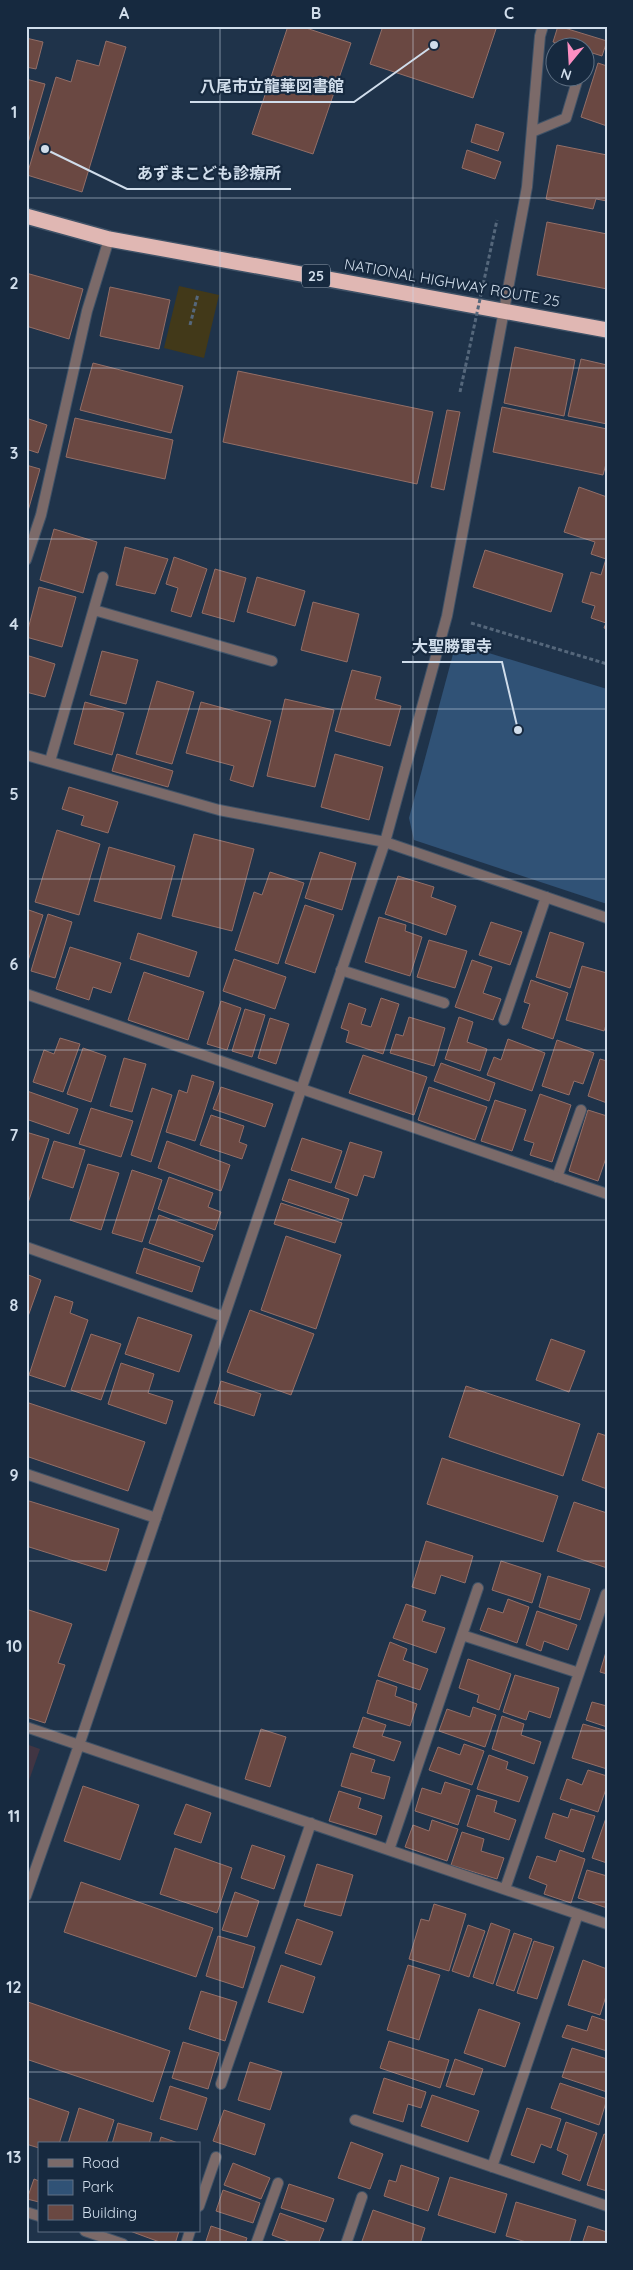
<svg xmlns="http://www.w3.org/2000/svg" width="633" height="2270" font-family="Quicksand,'Noto Sans JP',sans-serif">
  <style>
    .education { fill: #413543 }
    .green { fill: #305276 }
    .sand { fill: #423919 }
    .building { fill: #6a4842; stroke: #926e67 }
    .lines { fill: none; stroke-linecap: round; stroke-linejoin: round }
    .lane-casing { stroke: #3f5267; stroke-width: 12 }
    .street-casing { stroke: #3f5267; stroke-width: 12 }
    .highway-casing { stroke: #3f5267; stroke-width: 18 }
    .path { stroke: #55677b; stroke-width: 3; stroke-dasharray: 4 2.5; stroke-linecap: butt }
    .lane { stroke: #7b6a69; stroke-width: 10 }
    .street { stroke: #7b6a69; stroke-width: 10 }
    .highway { stroke: #e0b7b3; stroke-width: 15 }
    .path-bridge { stroke: #55677b; stroke-width: 3; stroke-dasharray: 4 2.5; stroke-linecap: butt }
    .grid { fill: none; stroke: #d0ddeb; stroke-width: 1; stroke-opacity: 0.55 }
    .labels { text-anchor: middle; stroke-width: 4.5; stroke-linejoin: round; paint-order: stroke }
    .shield { fill: #16293f; stroke: #98a7b7; stroke-width: 1 }
    .shield-label { font-size: 14px; font-weight: bold; fill: #d0ddeb }
    .street-label { font-size: 15px; fill: #d0ddeb; stroke: #16293f }
    .leader { fill: none; stroke: #d0ddeb; stroke-width: 2 }
    .callout-dot { fill: #d0ddeb; stroke: #16293f; stroke-width: 2 }
    .callout-label { font-size: 16px; text-anchor: middle; font-weight: bold; fill: #d0ddeb; stroke: #16293f; stroke-width: 4.5; stroke-linejoin: round; paint-order: stroke }
    .neatline { fill: none; stroke: #d0ddeb; stroke-width: 2 }
    .grid-label { font-size: 16px; text-anchor: middle; font-weight: bold; fill: #d0ddeb }
  </style>
  <rect width="100%" height="100%" fill="#1f334a"/>
  <path class="education" d="M26 1744 40 1749 26 1789Z"/>
  <path class="green" d="M456 643 607 689V904L414 840 409 818Z"/>
  <path class="sand" d="M179 286 219 295 204 358 164 348Z"/>
  <path class="building" d="M288 26H300L351 43 313 154 252 134Z
    M383 26H497L473 98 370 64Z
    M558 26 607 41 602 56 586 51V48H573L553 42Z
    M26 38 43 42 36 69 26 67Z
    M106 41 126 47 82 192 27 175 56 77 71 82 77 60 99 66Z
    M598 63 607 66V126L581 117Z
    M26 79 45 84 26 150Z
    M476 124 504 133 498 151 471 142Z
    M557 145 607 155V201L596 199 593 209 546 199Z
    M467 150 501 162 495 179 462 168Z
    M547 222 607 234V289L537 275Z
    M26 273 83 289 69 339 26 326Z
    M110 287 170 300 159 349 100 336Z
    M515 347 575 360 564 416 504 403Z
    M581 359 607 365V424L568 416Z
    M93 363 183 386 171 433 80 410Z
    M238 371 433 412 417 484 223 442Z
    M502 407 607 429V460L603 475 493 452Z
    M447 410 460 412 444 490 431 487Z
    M26 418 47 425 38 453 26 449Z
    M75 418 173 440 165 479 66 457Z
    M26 465 40 469 28 511H26Z
    M579 487 607 497V629L604 628 606 623 591 618 595 606 582 602 591 572 601 575 606 559 591 554 595 542 564 532Z
    M54 529 97 542 83 593 40 580Z
    M125 547 168 559 155 594 116 585Z
    M485 550 563 574 551 612 473 587Z
    M174 557 207 569 191 617 171 611 178 588 166 584Z
    M215 569 246 578 234 622 202 613Z
    M257 577 305 591 295 626 247 612Z
    M39 587 76 597 62 647 26 637Z
    M313 602 359 614 347 662 301 650Z
    M102 651 138 660 126 704 90 695Z
    M26 655 55 664 45 697 26 692Z
    M352 670 381 677 375 699 401 706 390 746 335 731Z
    M157 681 194 692 172 764 136 754Z
    M285 699 334 710 315 787 267 776Z
    M85 702 124 713 112 755 74 744Z
    M201 702 271 721 253 787 230 780 234 766 186 753Z
    M117 754 173 771 168 787 112 771Z
    M335 754 383 767 369 820 321 807Z
    M69 787 118 802 108 833 81 825 84 816 62 809Z
    M57 830 100 844 79 915 35 902Z
    M194 834 254 849 232 931 172 916Z
    M109 847 175 866 161 919 94 901Z
    M320 852 356 863 342 910 305 898Z
    M270 872 304 883 278 964 235 950 254 892 262 895Z
    M398 876 434 887 431 897 456 906 446 935 385 914Z
    M305 905 334 915 315 973 285 963Z
    M26 909 43 915 26 967Z
    M48 914 72 922 55 978 31 971Z
    M379 917 406 925 405 931 422 937 410 976 365 962Z
    M491 922 522 932 510 965 479 955Z
    M550 932 584 943 570 988 536 977Z
    M138 933 197 952 189 977 130 959Z
    M429 940 467 951 455 988 417 977Z
    M70 947 121 963 111 993 93 987 89 1000 56 989Z
    M234 959 286 977 275 1009 223 991Z
    M472 960 492 967 483 993 501 999 493 1020 455 1007Z
    M582 966 607 973V1022L604 1031 566 1020Z
    M144 972 204 992 188 1040 128 1020Z
    M531 980 568 993 553 1039 522 1028 530 1004 524 1002Z
    M381 998 399 1004 383 1054 346 1042 349 1031 341 1028 349 1003 366 1009 361 1024 371 1027Z
    M221 1001 241 1008 227 1050 207 1044Z
    M245 1009 265 1015 252 1057 232 1051Z
    M409 1017 445 1028 434 1066 390 1053 396 1034 403 1036Z
    M459 1017 473 1022 467 1042 487 1049 480 1071 445 1059Z
    M270 1018 289 1024 276 1064 258 1058Z
    M60 1038 80 1044 63 1092 33 1082 44 1050 54 1054Z
    M508 1039 545 1053 532 1091 487 1075 494 1057 501 1060Z
    M557 1040 594 1053 583 1084 574 1081 569 1095 542 1086Z
    M83 1048 106 1056 91 1102 67 1094Z
    M363 1055 427 1077 414 1115 349 1093Z
    M124 1058 146 1064 132 1112 110 1106Z
    M600 1059 607 1061V1103L588 1096Z
    M441 1063 495 1083 489 1101 434 1081Z
    M192 1075 214 1082 195 1141 166 1132 179 1090 187 1093Z
    M221 1087 273 1104 265 1127 213 1109Z
    M429 1087 487 1107 475 1140 418 1120Z
    M152 1088 172 1095 151 1162 131 1155Z
    M27 1091 78 1109 69 1134 26 1119Z
    M540 1094 571 1105 552 1162 530 1155 534 1143 524 1140Z
    M495 1100 526 1110 512 1151 481 1141Z
    M91 1108 133 1121 121 1157 79 1144Z
    M588 1110 607 1116V1155L598 1181 569 1171Z
    M211 1115 244 1126 239 1142 247 1145 242 1159 200 1145Z
    M26 1132 49 1139 27 1206H26Z
    M302 1138 342 1151 331 1183 291 1170Z
    M54 1141 85 1150 73 1188 42 1178Z
    M167 1141 230 1165 221 1191 158 1168Z
    M350 1142 382 1152 374 1178 364 1175 357 1196 335 1188Z
    M88 1164 119 1173 101 1230 70 1220Z
    M132 1170 162 1180 142 1242 112 1233Z
    M169 1177 213 1193 208 1207 221 1212 215 1230 158 1209Z
    M289 1179 349 1199 342 1220 282 1200Z
    M281 1203 342 1223 335 1243 274 1224Z
    M159 1215 213 1235 203 1262 149 1243Z
    M286 1236 341 1255 316 1329 261 1310Z
    M144 1248 200 1267 192 1292 136 1273Z
    M26 1274 41 1280 26 1322Z
    M55 1296 73 1302 70 1313 88 1320 65 1387 29 1375Z
    M250 1310 314 1334 291 1395 227 1372Z
    M138 1317 192 1335 179 1372 125 1354Z
    M91 1334 121 1344 101 1400 71 1390Z
    M551 1339 585 1351 569 1392 536 1380Z
    M121 1363 154 1374 148 1393 173 1401 166 1424 108 1404Z
    M221 1381 261 1394 254 1416 214 1403Z
    M466 1386 580 1424 563 1476 449 1437Z
    M26 1402 145 1442 128 1491 26 1456Z
    M598 1433 607 1436V1489L582 1480Z
    M442 1458 558 1496 543 1542 427 1504Z
    M26 1500 119 1529 106 1571 26 1546Z
    M574 1502 607 1513V1568L557 1551Z
    M426 1541 473 1556 465 1583 441 1575 435 1594 412 1587Z
    M501 1561 541 1574 532 1603 492 1590Z
    M548 1576 590 1589 580 1620 539 1607Z
    M508 1599 529 1607 517 1643 480 1630 488 1608 503 1613Z
    M406 1604 426 1611 422 1621 445 1628 436 1653 393 1638Z
    M26 1609 72 1624 58 1663 65 1665 45 1723 26 1717Z
    M537 1611 577 1625 568 1650 544 1641 541 1651 526 1645Z
    M390 1642 407 1649 403 1660 428 1669 420 1690 378 1676Z
    M606 1652H607V1674L600 1672Z
    M468 1659 511 1674 499 1710 477 1702 479 1695 459 1688Z
    M515 1675 559 1688 550 1718 529 1711 526 1720 503 1712Z
    M377 1680 397 1687 395 1696 417 1704 410 1726 367 1713Z
    M592 1702 607 1706V1727L586 1720Z
    M473 1707 496 1715 485 1747 439 1731 447 1709 470 1717Z
    M502 1716 524 1724 521 1735 541 1742 534 1764 492 1749Z
    M363 1717 386 1725 382 1736 401 1742 394 1761 353 1747Z
    M583 1724 607 1731V1769L572 1758Z
    M261 1729 286 1737 270 1787 245 1779Z
    M464 1744 484 1751 472 1785 429 1770 438 1747 460 1755Z
    M351 1753 375 1760 371 1772 390 1777 384 1799 341 1786Z
    M489 1755 508 1762 506 1769 528 1777 519 1802 477 1789Z
    M588 1770 607 1776V1786L598 1812 560 1799 567 1779 582 1785Z
    M445 1782 470 1790 458 1825 415 1811 422 1788 441 1794Z
    M83 1786 139 1805 120 1860 64 1841Z
    M339 1791 361 1798 358 1808 382 1816 376 1835 329 1821Z
    M477 1795 497 1801 494 1812 516 1820 509 1840 467 1826Z
    M186 1804 211 1813 201 1843 174 1834Z
    M571 1809 595 1816 583 1852 545 1838 553 1813 568 1818Z
    M607 1815V1863L592 1858Z
    M432 1820 458 1829 447 1861 405 1847 413 1825 429 1831Z
    M462 1832 484 1839 481 1851 504 1858 497 1879 451 1865Z
    M252 1845 285 1856 274 1889 241 1878Z
    M175 1848 232 1868 217 1913 160 1894Z
    M560 1850 585 1859 571 1903 544 1894 547 1885 529 1878 537 1856 556 1862Z
    M317 1864 353 1875 341 1916 304 1906Z
    M587 1870 607 1876V1908L578 1898Z
    M81 1882 213 1928 196 1977 64 1932Z
    M235 1892 259 1901 247 1937 222 1930Z
    M434 1904 466 1914 449 1971 409 1959 421 1919 429 1921Z
    M297 1919 333 1932 321 1965 285 1953Z
    M491 1923 510 1930 493 1984 473 1977Z
    M468 1925 485 1931 469 1977 452 1971Z
    M514 1933 532 1939 514 1991 496 1985Z
    M218 1936 255 1947 243 1988 206 1976Z
    M534 1941 554 1947 537 1999 517 1993Z
    M583 1960 607 1969V1993L600 2015 568 2005Z
    M281 1965 315 1977 303 2013 268 2002Z
    M408 1965 440 1975 419 2040 387 2030Z
    M201 1991 237 2002 225 2041 189 2029Z
    M28 2002 170 2051 153 2102 26 2059V2007Z
    M479 2009 520 2023 505 2067 464 2053Z
    M592 2016 607 2021V2051L562 2037 567 2025 587 2031Z
    M389 2041 449 2060 440 2088 380 2068Z
    M183 2042 219 2053 208 2089 172 2078Z
    M572 2048 607 2059V2092L562 2077Z
    M455 2059 483 2069 474 2095 446 2086Z
    M250 2062 282 2072 270 2110 238 2100Z
    M384 2078 426 2092 421 2108 408 2104 403 2122 373 2113Z
    M560 2083 607 2099 599 2125 551 2108Z
    M170 2086 207 2098 197 2130 160 2119Z
    M432 2095 479 2111 468 2142 421 2126Z
    M26 2097 69 2112 59 2144H39V2148L26 2144Z
    M79 2108 114 2120 106 2144H68Z
    M527 2108 561 2119 551 2148 541 2144 534 2163 511 2155Z
    M224 2110 265 2124 255 2155 213 2141Z
    M566 2122 597 2133 580 2181 562 2174 568 2155 557 2150Z
    M118 2123 152 2133 149 2144H112Z
    M604 2134 607 2135V2191L587 2185Z
    M161 2137 181 2144H159Z
    M351 2142 383 2154 370 2189 338 2178Z
    M233 2163 270 2178 261 2199 224 2185Z
    M401 2165 439 2178 428 2211 384 2196 389 2180 396 2182Z
    M450 2177 507 2194 495 2233 438 2215Z
    M34 2179 39 2181V2202L27 2199Z
    M289 2184 334 2199 326 2222 281 2208Z
    M223 2190 260 2203 253 2223 216 2211Z
    M516 2202 576 2220 569 2244H533L506 2236Z
    M373 2210 425 2228 420 2244H361Z
    M280 2213 324 2229 318 2244H296L272 2235Z
    M211 2226 247 2238 245 2244H205Z
    M588 2226 607 2232V2244H582Z
    M130 2231H179L175 2244H165Z"/>
  <g class="lines">
    <g class="lane-casing">
      <path id="lane" d="M26 560 41 515 87 311 109 239
        M94 610 272 661
        M50 761 103 577
        M341 970 444 1003
        M504 1020 546 897
        M557 1177 581 1110
        M26 1474 156 1518
        M199 2206 216 2157
        M186 2244 190 2231
        M256 2244 278 2183"/>
    </g>
    <g class="street-casing">
      <path id="street" d="M532 132 566 118 578 78
        M26 755 219 810 385 842 607 918
        M26 994 607 1194
        M26 1247 224 1317
        M462 1635 579 1673
        M26 1727 607 1924
        M389 1850 478 1588
        M505 1889 606 1594
        M26 1896 79 1745 385 842 447 616 527 187 540 36 543 26
        M221 2084 311 1823
        M355 2120 607 2206
        M492 2167 578 1914
        M26 2212 39 2216
        M85 2231 123 2244
        M346 2244 362 2197"/>
    </g>
    <g class="highway-casing">
      <path id="highway" d="M26 216 109 239 607 330"/>
    </g>
    <path class="path" d="M190 325 198 294
      M471 623 607 664"/>
    <use href="#lane" class="lane"/>
    <use href="#street" class="street"/>
    <use href="#highway" class="highway"/>
    <path class="path-bridge" d="M460 392 497 220"/>
  </g>
  <path class="grid" d="M220 26V2244M413 26V2244M26 198H607M26 368H607M26 539H607M26 709H607M26 879H607M26 1050H607M26 1220H607M26 1391H607M26 1561H607M26 1731H607M26 1902H607M26 2072H607"/>
  <g class="labels">
    <rect class="shield" x="302" y="264.5" width="28" height="23" rx="4"/>
    <g class="shield-label">
      <text x="316" y="281">25</text>
    </g>
    <g class="street-label">
      <text transform="translate(452 283) rotate(10)" y="5">NATIONAL HIGHWAY ROUTE 25</text>
    </g>
  </g>
  <path class="leader" d="M434 45L354 102H190M45 149L127 189H291M518 730L502 662H402"/>
  <g class="callout-dot">
    <circle cx="434" cy="45" r="5"/>
    <circle cx="45" cy="149" r="5"/>
    <circle cx="518" cy="730" r="5"/>
  </g>
  <g class="callout-label">
    <text x="272" y="92">八尾市立龍華図書館</text>
    <text x="209" y="179">あずまこども診療所</text>
    <text x="452" y="652">大聖勝軍寺</text>
  </g>
  <rect width="633" height="2270" fill="none" stroke="#16293f" stroke-width="55"/>
  <rect x="38" y="2142" width="162" height="90" fill="#16293f" stroke="#607184"/>
  <rect x="48" y="2159" width="25" height="8" fill="#7b6a69" stroke="#607184"/>
  <text x="82" y="2168" font-size="15" fill="#d0ddeb">Road</text>
  <rect x="48" y="2180" width="25" height="15" fill="#305276" stroke="#607184"/>
  <text x="82" y="2192" font-size="15" fill="#d0ddeb">Park</text>
  <rect x="48" y="2205" width="25" height="15" fill="#6a4842" stroke="#607184"/>
  <text x="82" y="2218" font-size="15" fill="#d0ddeb">Building</text>
  <g transform="translate(570 62) rotate(198)"><circle r="24" fill="#16293f" stroke="#607184"/>
  <path d="M0-4L9 19L0 12L-9 19Z" fill="#fc8fc2"/>
  <text y="-8" font-size="14" font-weight="bold" text-anchor="middle" fill="#d0ddeb">N</text>
  </g>
  <rect x="28" y="28" width="578" height="2214" class="neatline"/>
  <g class="grid-label">
    <text x="124" y="19">A</text>
    <text x="316" y="19">B</text>
    <text x="509" y="19">C</text>
    <text x="14" y="118">1</text>
    <text x="14" y="289">2</text>
    <text x="14" y="459">3</text>
    <text x="14" y="630">4</text>
    <text x="14" y="800">5</text>
    <text x="14" y="970">6</text>
    <text x="14" y="1141">7</text>
    <text x="14" y="1311">8</text>
    <text x="14" y="1481">9</text>
    <text x="14" y="1652">10</text>
    <text x="14" y="1822">11</text>
    <text x="14" y="1993">12</text>
    <text x="14" y="2163">13</text>
  </g>
</svg>
